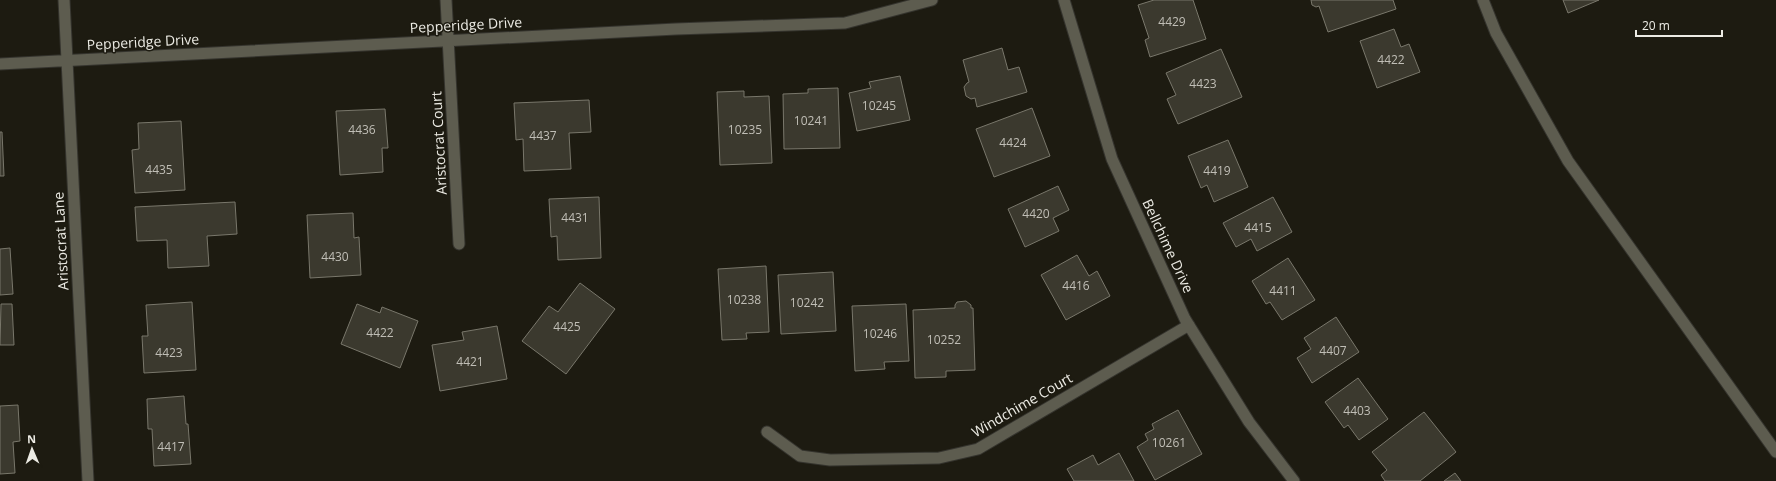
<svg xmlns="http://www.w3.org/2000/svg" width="1776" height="481" font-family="'Open Sans',sans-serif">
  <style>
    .building { fill: #3b392e; stroke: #79776b }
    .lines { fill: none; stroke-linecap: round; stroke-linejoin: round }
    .minor-casing { stroke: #35342e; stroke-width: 13 }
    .minor { stroke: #5d5c4f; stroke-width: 11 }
    .labels { text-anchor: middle; stroke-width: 3; stroke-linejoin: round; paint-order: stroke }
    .number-label { font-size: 12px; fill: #c0beb6 }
    .street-label { font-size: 14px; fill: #ecebe4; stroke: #1d1b11 }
  </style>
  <rect width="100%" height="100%" fill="#1d1b11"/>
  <path class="building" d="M1154 0H1193L1206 39 1150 57 1145 40 1149 38 1138 5Z
    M1311 0H1393L1396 9 1328 32 1319 6 1316 7 1312 5Z
    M1563 0H1599L1568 13Z
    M1394 29 1401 47 1409 44 1420 72 1377 88 1360 41Z
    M1002 48 1008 70 1019 67 1027 92 977 107 975 98 971 99 966 96 964 87 967 83 969 82 963 60Z
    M1221 49 1242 97 1178 124 1167 99 1176 95 1166 73Z
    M900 76 910 120 857 131 849 93 871 88 869 82Z
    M838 88 840 148 784 149 783 94 808 93V89Z
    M744 91V97L769 96 772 163 720 165 717 92Z
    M589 100 591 132 569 133 571 169 524 171 523 139 516 140 514 103Z
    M1032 108 1050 156 994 177 976 129Z
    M385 109 388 148H382L383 172 340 175 336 111Z
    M181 121 185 190 135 193 132 150 139 149 138 123Z
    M0 132H2L4 176H0Z
    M1228 140 1248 187 1214 202 1207 185 1201 188 1188 156Z
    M1058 186 1069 210 1053 218 1059 231 1025 247 1008 209Z
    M599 197 601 258 558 260 557 236 551 237 549 199Z
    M1273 197 1292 232 1257 251 1251 239 1236 247 1223 223Z
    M235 202 237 234 207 236 209 266 168 268 167 240 137 241 135 207Z
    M353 213 354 238 359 237 361 275 310 278 307 215Z
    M10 248 13 294 0 295V249Z
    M1077 255 1089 276 1097 271 1110 296 1066 320 1041 275Z
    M1288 258 1315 300 1282 320 1270 302 1266 304 1252 281Z
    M766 266 769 332 746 333 747 339 722 340 718 269Z
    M833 272 836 331 781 334 778 275Z
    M580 283 615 309 566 374 522 341 549 306 558 312Z
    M966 301 971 305V308H973L975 370 946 371V377L915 378 913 310 955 308V305L957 302Z
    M192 302 196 370 144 373 142 336H148L146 305Z
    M1 304H12L14 345H0Z
    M357 304 380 313 382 307 418 321 400 368 341 344Z
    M906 304 909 361 884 362 885 369 855 371 852 306Z
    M1336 317 1359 352 1312 383 1297 358 1311 349 1304 338Z
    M497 326 507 379 440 391 432 345 464 340 462 332Z
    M1358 378 1388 419 1359 440 1348 425 1344 428 1325 402Z
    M184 396 186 424H188L191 464 154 466 152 429H148L147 399Z
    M18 405 20 441 13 442 15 473 0 474V406Z
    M1178 410 1202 454 1155 480 1137 447 1148 440 1145 434 1154 429 1152 424Z
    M1424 412 1456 452 1420 481H1385L1381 475 1387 470 1372 452Z
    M1119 453 1134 481H1074L1067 469 1093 455 1098 465Z
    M1455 473 1461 481H1444Z"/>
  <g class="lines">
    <g class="minor-casing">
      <path id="minor" d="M64 0 88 481
        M446 0 459 244
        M1064 0 1112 159 1185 319 1249 422 1294 481
        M1483 0 1496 33 1568 161 1776 452
        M0 64 676 29 845 23 932 0
        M767 432 800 456 830 460 939 458 978 449 1189 325"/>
    </g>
    <use href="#minor" class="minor"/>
  </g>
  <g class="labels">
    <g class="number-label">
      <text x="1172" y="26">4429</text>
      <text x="1391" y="64">4422</text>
      <text x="1203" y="88">4423</text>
      <text x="879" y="110">10245</text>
      <text x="811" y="125">10241</text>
      <text x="362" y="134">4436</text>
      <text x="745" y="134">10235</text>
      <text x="543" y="140">4437</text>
      <text x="1013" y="147">4424</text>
      <text x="159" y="174">4435</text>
      <text x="1217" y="175">4419</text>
      <text x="1036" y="218">4420</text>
      <text x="575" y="222">4431</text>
      <text x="1258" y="232">4415</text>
      <text x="335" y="261">4430</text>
      <text x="1076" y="290">4416</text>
      <text x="1283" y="295">4411</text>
      <text x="744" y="304">10238</text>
      <text x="807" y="307">10242</text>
      <text x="567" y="331">4425</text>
      <text x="380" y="337">4422</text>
      <text x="880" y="338">10246</text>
      <text x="944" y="344">10252</text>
      <text x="1333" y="355">4407</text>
      <text x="169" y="357">4423</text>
      <text x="470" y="366">4421</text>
      <text x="1357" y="415">4403</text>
      <text x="1169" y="447">10261</text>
      <text x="171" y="451">4417</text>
    </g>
    <g class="street-label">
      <text transform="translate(466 25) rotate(-3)" y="5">Pepperidge Drive</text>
      <text transform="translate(143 42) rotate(-3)" y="5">Pepperidge Drive</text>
      <text transform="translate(439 143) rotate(-93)" y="5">Aristocrat Court</text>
      <text transform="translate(61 241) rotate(-93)" y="5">Aristocrat Lane</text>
      <text transform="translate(1168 246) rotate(65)" y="5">Bellchime Drive</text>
      <text transform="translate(1022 405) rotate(-30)" y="5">Windchime Court</text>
    </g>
  </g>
  <g transform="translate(32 449) rotate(358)" stroke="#1d1b11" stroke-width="3" paint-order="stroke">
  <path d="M0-3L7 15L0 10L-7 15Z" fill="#ecebe4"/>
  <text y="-6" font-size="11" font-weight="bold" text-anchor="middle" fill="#ecebe4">N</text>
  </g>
  <path d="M1636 30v6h86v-6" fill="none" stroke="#ecebe4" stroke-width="2"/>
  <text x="1642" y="30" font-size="12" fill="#ecebe4" stroke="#1d1b11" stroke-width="3" paint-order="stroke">20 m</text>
</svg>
